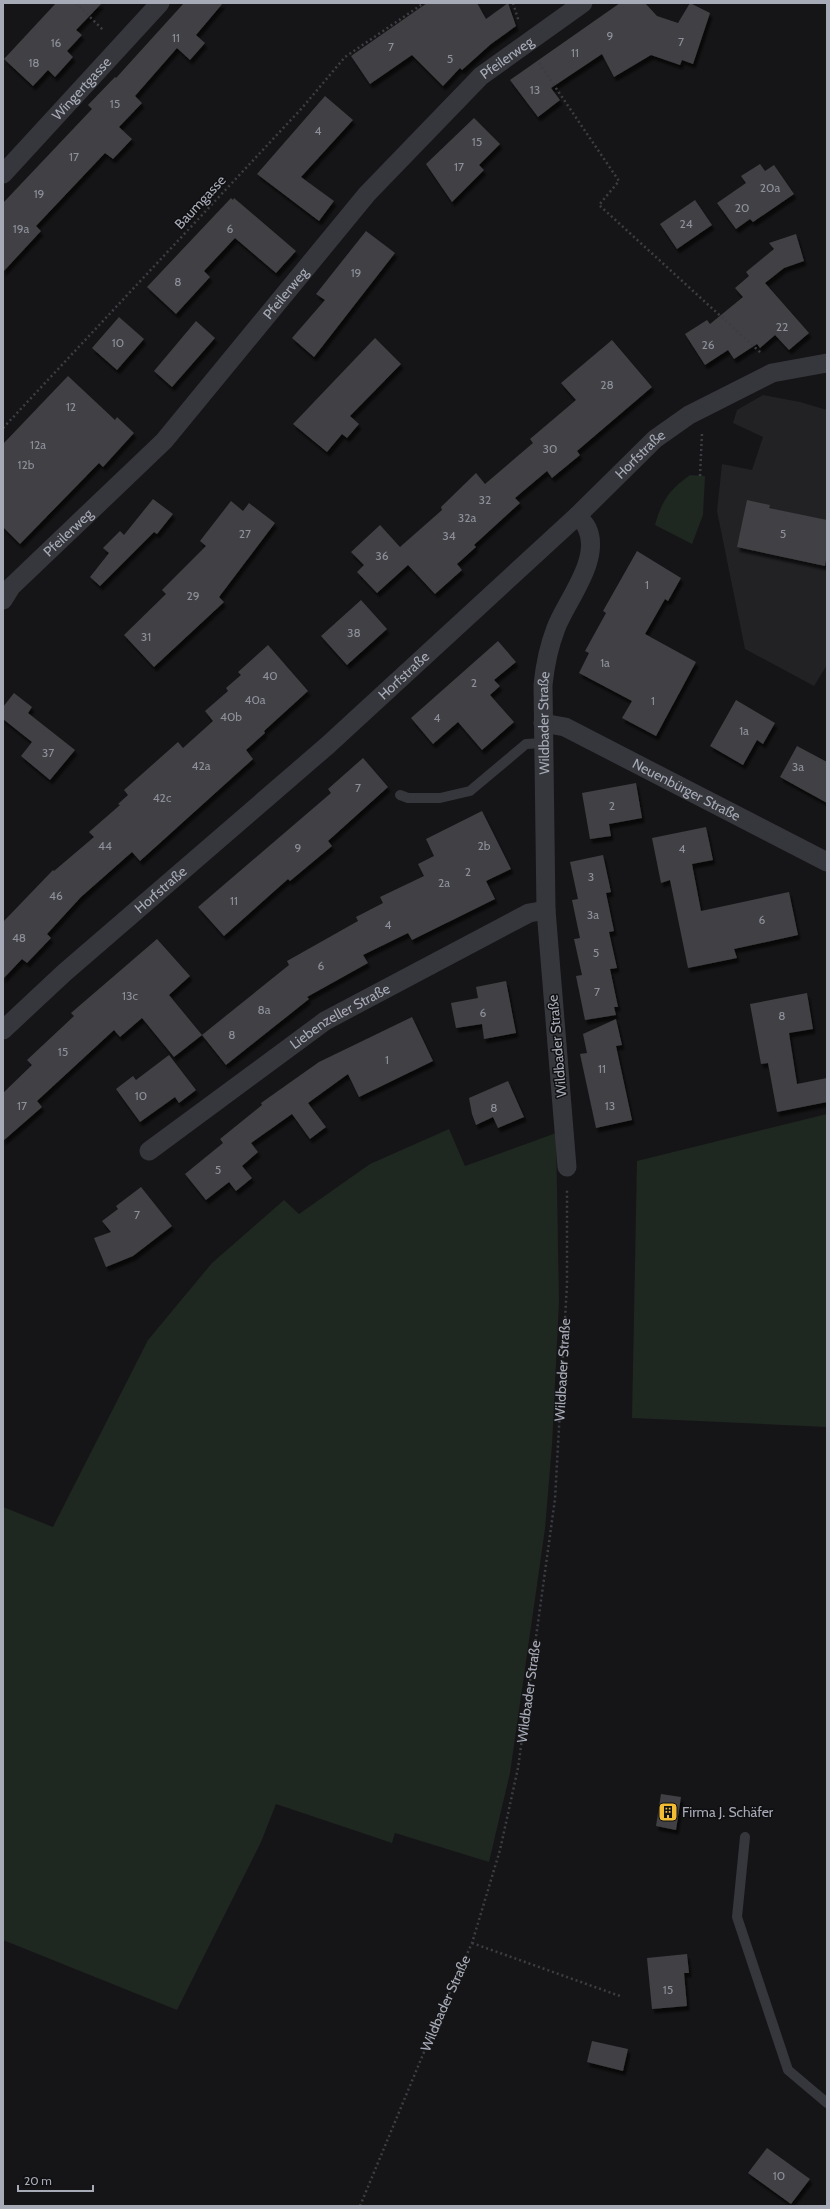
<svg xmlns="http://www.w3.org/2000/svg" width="830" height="2209" font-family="Cabin,sans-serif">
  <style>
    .built { fill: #222124 }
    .green { fill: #1f2721 }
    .building { fill: #404044; filter: url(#shadow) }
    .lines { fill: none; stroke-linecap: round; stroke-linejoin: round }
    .path { stroke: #3c3e43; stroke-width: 2.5; stroke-dasharray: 2 3; stroke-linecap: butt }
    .service { stroke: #36373c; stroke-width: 10 }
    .minor { stroke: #36373c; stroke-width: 19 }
    .labels { text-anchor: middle; stroke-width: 3; stroke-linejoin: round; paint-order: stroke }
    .number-label { font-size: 12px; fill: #8d909a }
    .street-label { font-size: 14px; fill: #a7abb7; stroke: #101012 }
    .poi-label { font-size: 14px; fill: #a7abb7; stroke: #101012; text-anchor: start }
  </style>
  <defs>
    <filter id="shadow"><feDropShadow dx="2.5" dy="4.5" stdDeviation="1" flood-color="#0009"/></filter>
  </defs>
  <rect width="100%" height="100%" fill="#151517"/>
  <path class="built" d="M763 395 800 402 827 410V665L814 686 745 649 717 511 722 464 752 470 763 437 733 423 737 410Z"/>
  <path class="green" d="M690 475 705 476 703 515 692 544 655 525C662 500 669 490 690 475Z
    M827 1114V1427L632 1418 637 1161Z
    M449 1129 465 1166 556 1133 559 1302 552 1445 545 1529 510 1773 489 1862 395 1833 392 1843 276 1804 261 1842 177 2010 3 1940V1507L53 1527 148 1340 212 1263 284 1200 299 1214 370 1164Z"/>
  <path class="building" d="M56 3H102L76 30 82 35 67 51 73 57 55 77 48 70 33 86 4 59Z
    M184 3H223L196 35 205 43 190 60 177 48 135 96 142 103 119 127 132 139 113 159 105 153 36 226 41 231 3 272V203L92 109 88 105 115 77 116 78Z
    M427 3H477L486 19 508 3 516 26 491 44 462 70 460 68 443 86 412 55 370 84 351 56Z
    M620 3H645L657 16 678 23 690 3 710 13 693 64 682 60 680 65 651 55 614 77 602 54 551 88 560 100 538 117 510 80Z
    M325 96 353 120 301 177 334 201 319 221 257 174Z
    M474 118 500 144 479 165 484 170 452 202 426 164Z
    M760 164 765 171 774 165 794 194 753 222 750 219 736 229 717 203 746 183 741 176Z
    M231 198 233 200 234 198 296 251 276 273 235 238 204 271 210 277 176 314 147 287Z
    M695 200 712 225 677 249 660 224Z
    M366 231 395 253 314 357 292 338 325 300 316 294Z
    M796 234 804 261 784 268 765 283 809 333 789 350 775 335 760 348 757 344 734 359 728 350 705 365 685 334 707 320 710 324 743 297 735 288 749 276 746 272 774 249 769 243Z
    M119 317 144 339 117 370 92 348Z
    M196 321 215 338 172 387 154 371Z
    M375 338 401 364 350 416 359 424 347 438 342 434 327 452 293 424Z
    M612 340 652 387 577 451 580 455 552 478 547 471 515 498 520 503 474 545 476 547 457 564 462 570 435 594 408 565 377 593 357 572 364 565 351 552 380 525 400 547 442 510 441 507 476 473 485 484 533 443 530 439 576 400 561 383Z
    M68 376 115 420 117 417 134 433 103 467 99 463 20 544 3 527V444Z
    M153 499 173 514 157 534 154 532 100 586 90 577 109 553 103 548 120 531 124 535Z
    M747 500 770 505 769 508 827 520V554L825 566 737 547Z
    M231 501 243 511 249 503 275 523 219 597 224 602 154 667 124 635 166 594 162 590 206 546 200 541Z
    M637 551 681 578 668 601 665 599 645 634 696 662 656 736 622 718 632 701 579 673 589 653 585 651 606 613 603 611Z
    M361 600 387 629 347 665 321 636Z
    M498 641 516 662 494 680 500 686 490 695 514 722 482 750 458 722 433 744 411 718Z
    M268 645 308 691 264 731 265 733 246 750 253 759 140 861 132 852 81 897 47 934 51 938 27 963 22 959 3 979V922L53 870 54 871 94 837 89 832 120 805 118 804 128 795 124 790 178 742 183 748 213 721 205 711 228 691 226 688 241 675 238 672Z
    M14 693 32 707 28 713 75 750 50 780 21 756 32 742 3 719V707Z
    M736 700 775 723 763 744 757 740 743 765 710 746Z
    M797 746 827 762V803L780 777Z
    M363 758 388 787 328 841 332 846 290 881 288 879 224 936 198 907 331 793 328 789Z
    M636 783 642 818 609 824 611 836 590 839 582 793Z
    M482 811 511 869 486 881 495 899 412 940 408 933 363 955 368 963 307 997 309 999 226 1065 202 1035 289 965 287 961 358 921 356 917 383 903 380 897 424 876 418 864 434 856 426 839Z
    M706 827 713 860 692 864 701 911 789 892 798 935 734 949 737 958 688 968 670 880 661 883 652 838Z
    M603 855 611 892 606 893 614 931 609 932 617 968 610 969 618 1007H614L616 1015 585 1020 576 976 582 975 574 939 580 938 572 900 578 899 570 862Z
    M157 939 190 976 169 995 202 1035 174 1057 142 1018 120 1037 114 1030 37 1101 42 1107 3 1141V1093L32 1065 27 1060 74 1016 71 1013Z
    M506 981 516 1033 484 1039 482 1024 456 1028 451 1003 478 998 476 987Z
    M807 993 813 1029 789 1033 797 1084 827 1078V1102L777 1112 768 1063 761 1064 750 1004Z
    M412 1017 433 1061 359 1097 348 1074 308 1103 326 1127 310 1139 292 1114 251 1143 258 1152 242 1166 252 1178 236 1191 229 1182 206 1200 185 1174 223 1143 220 1139 262 1105 261 1103 319 1062Z
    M616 1019 622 1045 616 1046 632 1120 596 1128 580 1054 587 1053 583 1034Z
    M169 1055 196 1090 179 1103 175 1097 140 1122 116 1089 133 1076 136 1080Z
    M508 1081 524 1117 498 1128 493 1117 476 1125 472 1114 469 1098Z
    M141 1187 172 1226 133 1256 106 1267 94 1238 111 1232 102 1221 118 1209 116 1206Z
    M661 1794 681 1797 676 1830 656 1826Z
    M687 1954 689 1973H684L687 2006 652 2009 647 1958Z
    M592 2041 628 2049 623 2071 587 2062Z
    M767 2148 810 2179 791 2204 748 2173Z"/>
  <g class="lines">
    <g class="path">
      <path d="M76 3 104 31"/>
      <path d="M513 3 519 22"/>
      <path d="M539 63 619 181 599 205 761 353"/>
      <path d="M3 428 302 108 345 57 424 3"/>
      <path d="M700 476 702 433"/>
      <path d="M472 1943 620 1996"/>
      <path id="s1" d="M360 2206 439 2016 472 1943 500 1850 518 1768 555 1499 567 1284V1188"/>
    </g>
    <path class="service" d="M400 795 408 798H440L470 791 526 744 543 743
      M745 1837 737 1917 788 2070 827 2103"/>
    <g class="minor">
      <path id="s2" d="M3 174 160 3"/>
      <path id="s3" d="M3 600 11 587 164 441 367 194 481 76 583 3"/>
      <path id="s4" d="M543 723 565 727 827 862"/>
      <path id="s5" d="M3 1030 64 973 328 745 577 516 655 439 689 415 772 373 827 363"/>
      <path id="s6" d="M149 1151 325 1021 529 913 546 910"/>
      <path id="s7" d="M567 1167 546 910 543 685C545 665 549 646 556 628 566 601 602 559 587 528 585 523 580 519 577 516"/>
    </g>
  </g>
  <defs>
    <g id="building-square" transform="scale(1)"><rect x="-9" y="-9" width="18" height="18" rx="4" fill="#f1bb33" stroke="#101012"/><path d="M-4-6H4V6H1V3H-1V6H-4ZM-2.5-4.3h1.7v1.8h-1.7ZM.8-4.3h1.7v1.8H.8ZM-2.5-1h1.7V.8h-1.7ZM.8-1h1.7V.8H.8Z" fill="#111"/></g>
  </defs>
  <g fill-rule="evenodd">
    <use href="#building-square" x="668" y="1812"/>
  </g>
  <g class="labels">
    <g class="number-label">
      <text x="610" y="40">9</text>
      <text x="176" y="42">11</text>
      <text x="681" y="46">7</text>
      <text x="56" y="47">16</text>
      <text x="391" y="51">7</text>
      <text x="575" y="57">11</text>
      <text x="450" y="63">5</text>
      <text x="34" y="67">18</text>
      <text x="535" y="94">13</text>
      <text x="115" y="108">15</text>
      <text x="318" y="135">4</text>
      <text x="477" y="146">15</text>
      <text x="74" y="161">17</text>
      <text x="459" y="171">17</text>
      <text x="770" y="192">20a</text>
      <text x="39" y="198">19</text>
      <text x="742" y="212">20</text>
      <text x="686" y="228">24</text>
      <text x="21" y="233">19a</text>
      <text x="230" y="233">6</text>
      <text x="356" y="277">19</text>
      <text x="178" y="286">8</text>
      <text x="782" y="331">22</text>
      <text x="118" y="347">10</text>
      <text x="708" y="349">26</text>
      <text x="607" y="389">28</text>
      <text x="71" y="411">12</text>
      <text x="38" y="449">12a</text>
      <text x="550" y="453">30</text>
      <text x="26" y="469">12b</text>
      <text x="485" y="504">32</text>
      <text x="467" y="522">32a</text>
      <text x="245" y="538">27</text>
      <text x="783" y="538">5</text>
      <text x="449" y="540">34</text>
      <text x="382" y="560">36</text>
      <text x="647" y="589">1</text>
      <text x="193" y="600">29</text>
      <text x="354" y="637">38</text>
      <text x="146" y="641">31</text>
      <text x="605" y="667">1a</text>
      <text x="270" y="680">40</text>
      <text x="474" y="687">2</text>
      <text x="255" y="704">40a</text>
      <text x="653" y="705">1</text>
      <text x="231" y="721">40b</text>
      <text x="437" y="722">4</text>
      <text x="744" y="735">1a</text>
      <text x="48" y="757">37</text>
      <text x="201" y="770">42a</text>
      <text x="798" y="771">3a</text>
      <text x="358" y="792">7</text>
      <text x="162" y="802">42c</text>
      <text x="612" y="810">2</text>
      <text x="105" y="850">44</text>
      <text x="484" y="850">2b</text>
      <text x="298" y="852">9</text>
      <text x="682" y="853">4</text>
      <text x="468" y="876">2</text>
      <text x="591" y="881">3</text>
      <text x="444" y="887">2a</text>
      <text x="56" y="900">46</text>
      <text x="234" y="905">11</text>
      <text x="593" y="919">3a</text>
      <text x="762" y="924">6</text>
      <text x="388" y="929">4</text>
      <text x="19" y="942">48</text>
      <text x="596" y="957">5</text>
      <text x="321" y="970">6</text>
      <text x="597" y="996">7</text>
      <text x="130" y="1000">13c</text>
      <text x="264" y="1014">8a</text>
      <text x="483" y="1017">6</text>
      <text x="782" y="1020">8</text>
      <text x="232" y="1039">8</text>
      <text x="63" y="1056">15</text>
      <text x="387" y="1064">1</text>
      <text x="602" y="1073">11</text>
      <text x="141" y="1100">10</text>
      <text x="22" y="1110">17</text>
      <text x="610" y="1110">13</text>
      <text x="494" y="1112">8</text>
      <text x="218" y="1174">5</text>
      <text x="137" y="1219">7</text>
      <text x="668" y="1994">15</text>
      <text x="779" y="2180">10</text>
    </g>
    <g class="street-label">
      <text dy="5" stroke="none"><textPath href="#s3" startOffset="742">Pfeilerweg</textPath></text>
      <text dy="5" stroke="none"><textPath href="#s2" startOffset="116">Wingertgasse</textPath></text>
      <text transform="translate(200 202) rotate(-47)" y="5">Baumgasse</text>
      <text dy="5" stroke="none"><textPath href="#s3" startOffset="418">Pfeilerweg</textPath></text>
      <text dy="5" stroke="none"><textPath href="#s5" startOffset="859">Horfstraße</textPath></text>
      <text dy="5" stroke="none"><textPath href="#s3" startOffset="94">Pfeilerweg</textPath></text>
      <text dy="5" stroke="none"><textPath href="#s5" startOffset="535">Horfstraße</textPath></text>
      <text dy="5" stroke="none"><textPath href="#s7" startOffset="445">Wildbader Straße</textPath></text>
      <text dy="5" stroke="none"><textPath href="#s4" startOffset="159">Neuenbürger Straße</textPath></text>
      <text dy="5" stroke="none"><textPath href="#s5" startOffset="211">Horfstraße</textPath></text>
      <text dy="5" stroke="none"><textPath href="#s6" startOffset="234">Liebenzeller Straße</textPath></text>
      <text transform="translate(557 1046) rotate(-95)" y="5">Wildbader Straße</text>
      <text dy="5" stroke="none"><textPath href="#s1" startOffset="868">Wildbader Straße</textPath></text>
      <text dy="5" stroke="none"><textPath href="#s1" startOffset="544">Wildbader Straße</textPath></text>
      <text dy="5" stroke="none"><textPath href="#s1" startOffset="220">Wildbader Straße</textPath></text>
    </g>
    <g class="poi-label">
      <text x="682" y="1817">Firma J. Schäfer</text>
    </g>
  </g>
  <rect width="830" height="2209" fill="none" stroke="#a7abb7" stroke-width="8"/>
  <path d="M18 2185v6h75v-6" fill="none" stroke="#a7abb7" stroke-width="2"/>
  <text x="24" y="2185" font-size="12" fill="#a7abb7" stroke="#101012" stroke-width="3" paint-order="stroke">20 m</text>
</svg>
